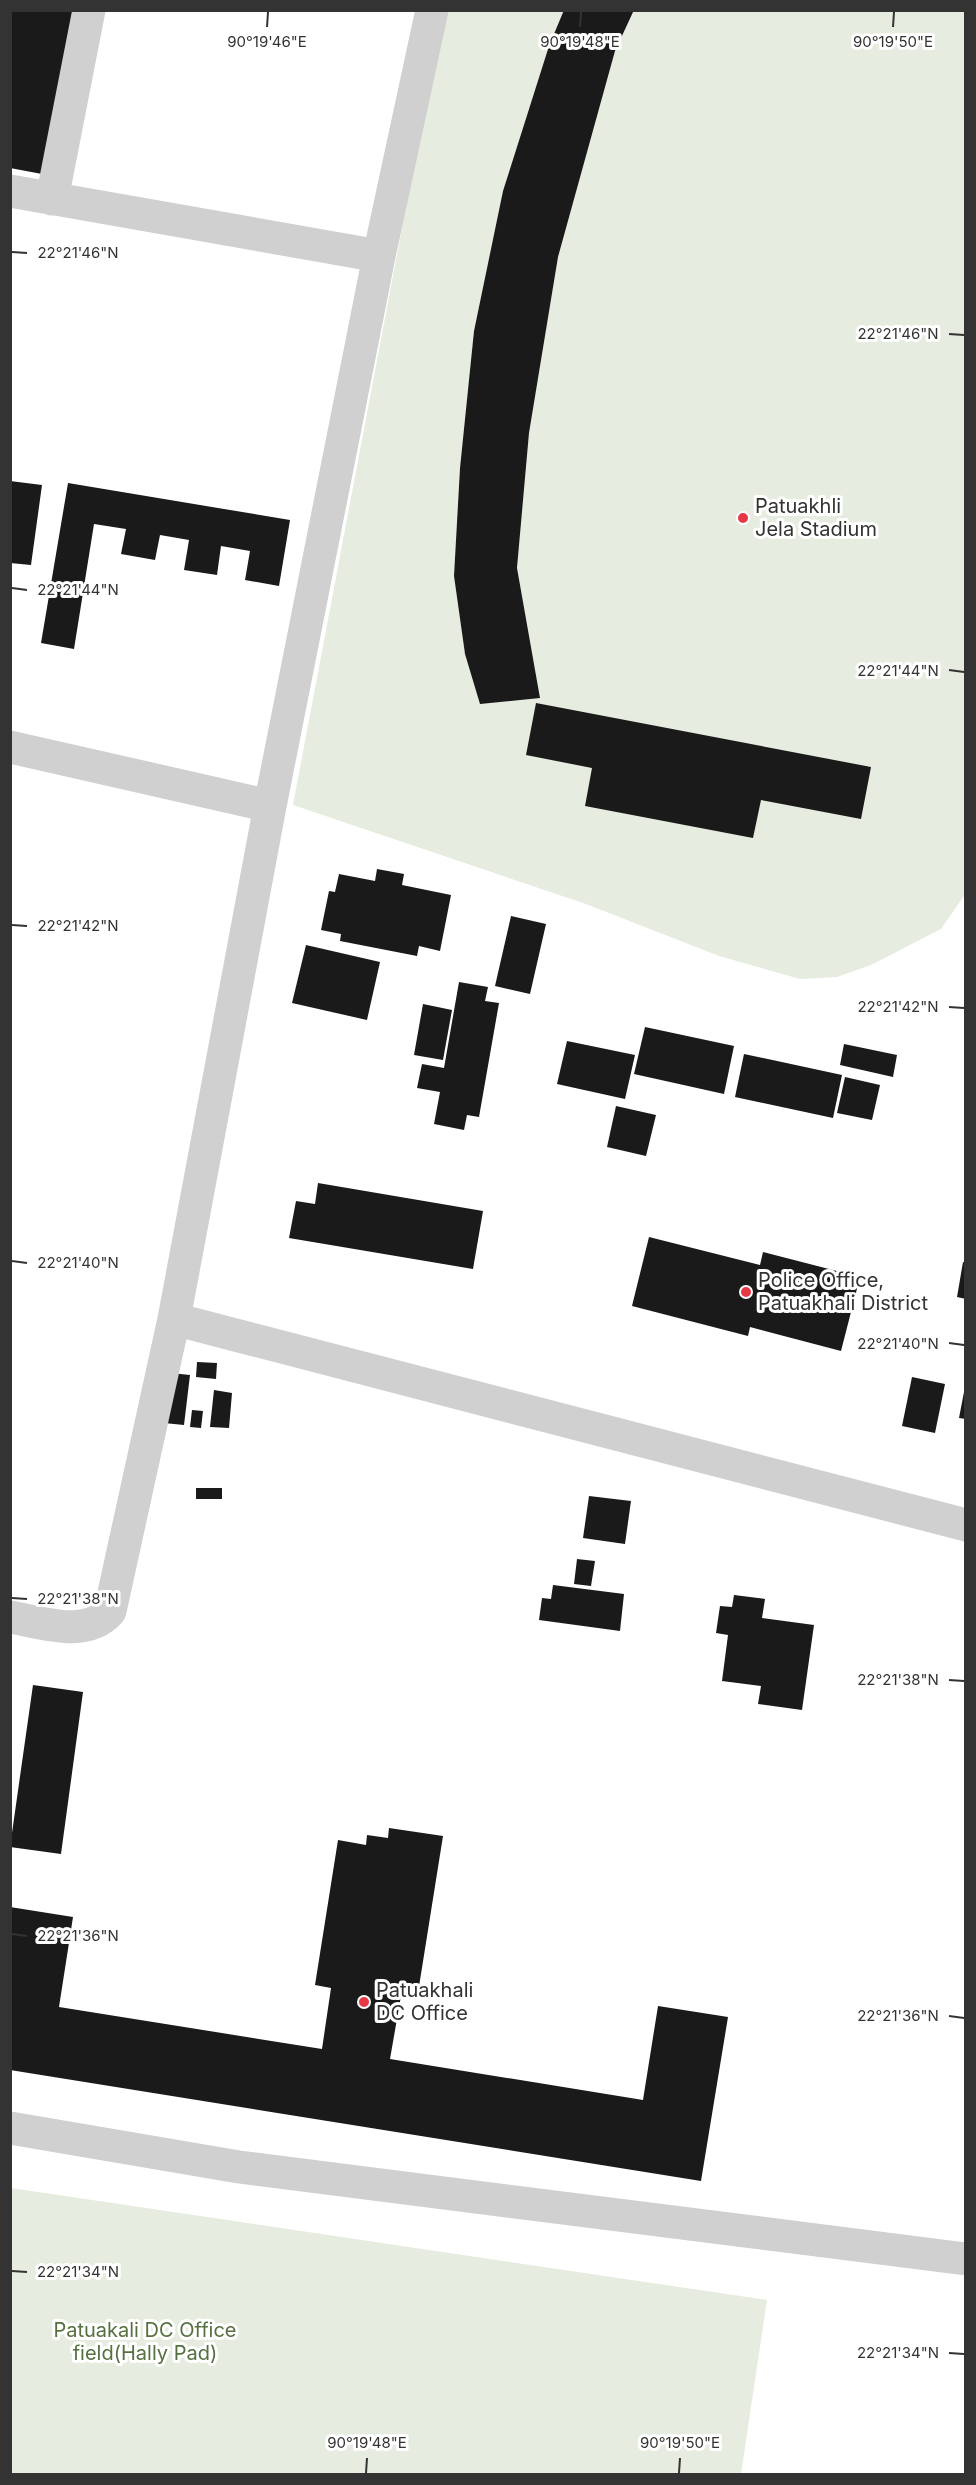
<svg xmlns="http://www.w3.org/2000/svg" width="976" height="2485" font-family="Inter,sans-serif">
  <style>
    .green { fill: #e6ecdf }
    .building { fill: #1a1a1a }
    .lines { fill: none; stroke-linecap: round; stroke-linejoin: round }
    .minor { stroke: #d0d0d0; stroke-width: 33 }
    .ticks { fill: none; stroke: #333; stroke-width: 2 }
    .poi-dot { fill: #e63946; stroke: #fff; stroke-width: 2 }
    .labels { text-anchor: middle; stroke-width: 6; stroke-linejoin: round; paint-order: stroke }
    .poi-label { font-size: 20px; fill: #333; stroke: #fff; text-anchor: start }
    .park-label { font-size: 20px; fill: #56703f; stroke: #fff }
    .ticks-label { font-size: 15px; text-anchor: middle; fill: #333; stroke: #fff; stroke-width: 6; stroke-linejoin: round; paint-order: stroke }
  </style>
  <rect width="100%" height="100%" fill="#fff"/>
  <path class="green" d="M443 11H564L549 46 503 191 474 331 460 468 454 576 465 654 540 698 517 568 529 433 558 257 615 51 634 11H965L966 893 941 929 871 965 837 977 800 979 719 956 586 904 293 805Z
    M11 2188 767 2300 741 2474H11Z"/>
  <path class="building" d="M10 10H73L42 174 10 168Z
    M564 10H634L615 51 558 257 529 433 517 568 540 698 480 704 465 654 454 576 460 468 474 331 503 191 549 46Z
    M10 481 42 485 31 565 10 563Z
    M68 483 290 520 279 586 245 580 250 551 221 546 217 575 184 570 189 540 160 535 155 560 121 554 126 529 94 524 74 649 41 643Z
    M536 703 871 767 861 819 761 800 753 838 585 806 592 768 526 755Z
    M377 869 404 874 402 885 451 895 440 951 419 946 417 956 340 941 341 934 321 930 329 891 335 892 339 874 375 881Z
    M511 916 546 924 530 994 495 986Z
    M306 945 380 962 367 1020 292 1003Z
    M459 982 488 987 485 1001 499 1003 479 1117 467 1115 464 1130 434 1124 440 1092 417 1088 422 1064 444 1068Z
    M423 1004 452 1010 443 1060 414 1055Z
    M645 1027 734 1046 724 1094 634 1074Z
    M567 1041 635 1055 625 1099 557 1084Z
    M844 1044 897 1055 893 1077 840 1065Z
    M744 1054 842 1075 833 1118 735 1097Z
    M845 1077 880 1085 872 1120 837 1113Z
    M616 1106 656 1115 646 1156 607 1147Z
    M318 1183 483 1211 473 1269 289 1238 296 1201 315 1204Z
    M649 1237 760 1265 763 1252 860 1277 841 1351 750 1327 748 1336 632 1306Z
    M963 1262 966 1263V1299L957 1297Z
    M197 1362 217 1363 216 1379 196 1377Z
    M171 1373 190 1375 184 1425 164 1423Z
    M912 1377 945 1384 935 1433 902 1426Z
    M214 1390 232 1393 229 1428 210 1427Z
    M964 1392 966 1393V1419L959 1418Z
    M192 1410 203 1411 201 1428 190 1427Z
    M196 1488H222V1499H196Z
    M589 1496 631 1501 625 1544 583 1538Z
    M577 1559 595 1561 591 1586 574 1584Z
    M553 1585 624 1594 620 1631 539 1620 542 1598 551 1599Z
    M734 1595 765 1599 762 1618 814 1625 802 1710 758 1704 761 1686 722 1681 728 1635 716 1633 720 1606 732 1607Z
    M33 1685 83 1692 61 1854 10 1847Z
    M389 1828 443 1836 417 1999 401 1996 390 2059 643 2100 658 2006 728 2017 701 2181 10 2070V1907L73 1917 59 2007 322 2049 331 1988 315 1985 338 1840 366 1845 367 1835 388 1838Z"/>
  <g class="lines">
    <path class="minor" d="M10 191 379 256
      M52 199 89 10
      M10 747 270 806
      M174 1319 966 1525
      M10 1617C41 1622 86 1639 110 1611L174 1319 270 806 379 256 432 10
      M10 2128 239 2167 966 2259"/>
  </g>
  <path class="ticks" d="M267 27 268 12M580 27 581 12M893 27 894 12M12 252 27 253M949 334 964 335M12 588 27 590M949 670 964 672M12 925 27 926M949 1007 964 1008M12 1261 27 1263M949 1343 964 1345M12 1598 27 1599M949 1680 964 1681M12 1934 27 1936M949 2016 964 2018M12 2271 27 2272M949 2353 964 2354M366 2473 367 2458M679 2473 680 2458"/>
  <g class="poi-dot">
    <circle cx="743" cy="518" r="6"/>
    <circle cx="746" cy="1292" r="6"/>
    <circle cx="364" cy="2002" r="6"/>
  </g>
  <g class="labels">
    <g class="poi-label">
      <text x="755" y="513">Patuakhli<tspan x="755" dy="23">Jela Stadium</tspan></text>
      <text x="758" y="1287">Police Office,<tspan x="758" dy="23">Patuakhali District</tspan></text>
      <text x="376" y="1997">Patuakhali<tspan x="376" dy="23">DC Office</tspan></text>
    </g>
    <g class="park-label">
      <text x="145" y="2337">Patuakali DC Office<tspan x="145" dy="23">field(Hally Pad)</tspan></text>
    </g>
  </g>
  <g class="ticks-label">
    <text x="267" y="47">90°19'46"E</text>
    <text x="580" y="47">90°19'48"E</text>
    <text x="893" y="47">90°19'50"E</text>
    <text x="78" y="258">22°21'46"N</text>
    <text x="898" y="339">22°21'46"N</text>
    <text x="78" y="595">22°21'44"N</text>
    <text x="898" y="676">22°21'44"N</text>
    <text x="78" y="931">22°21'42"N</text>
    <text x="898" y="1012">22°21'42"N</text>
    <text x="78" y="1268">22°21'40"N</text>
    <text x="898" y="1349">22°21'40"N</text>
    <text x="78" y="1604">22°21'38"N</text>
    <text x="898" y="1685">22°21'38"N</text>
    <text x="78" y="1941">22°21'36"N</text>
    <text x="898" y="2021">22°21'36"N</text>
    <text x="78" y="2277">22°21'34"N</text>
    <text x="898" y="2358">22°21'34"N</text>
    <text x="367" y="2448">90°19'48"E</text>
    <text x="680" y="2448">90°19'50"E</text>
  </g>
  <rect width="976" height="2485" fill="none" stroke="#333333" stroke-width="24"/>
</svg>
